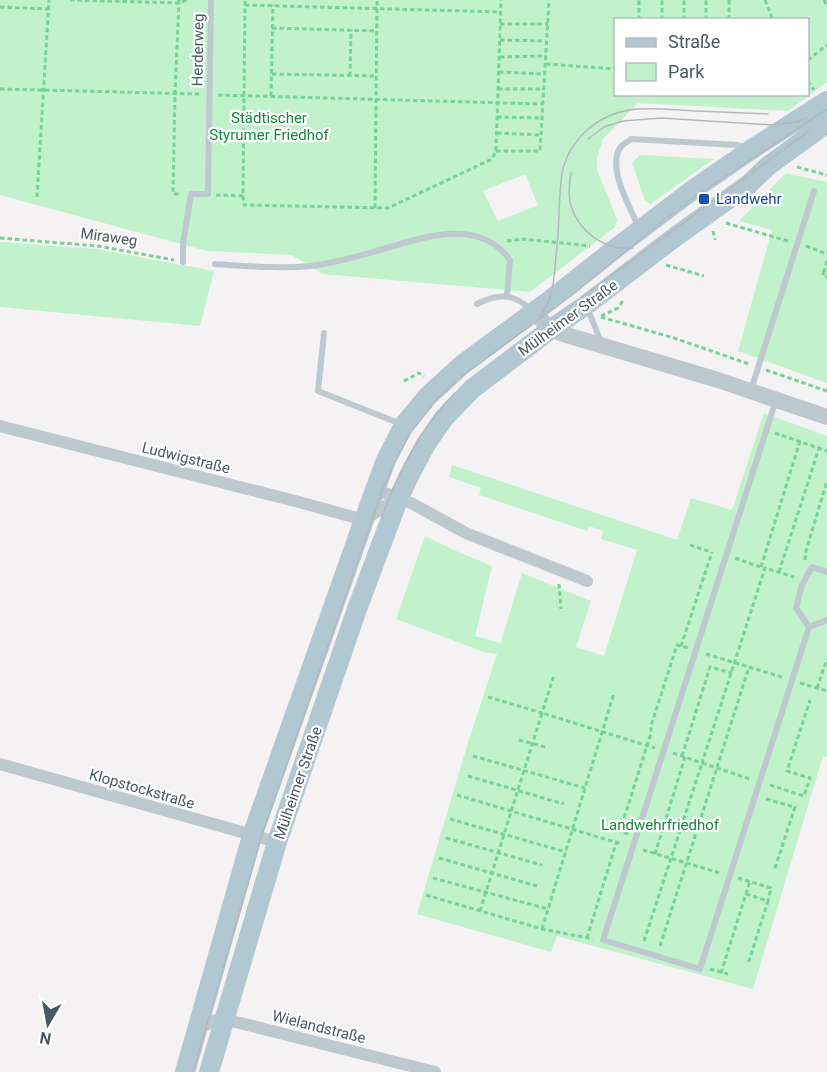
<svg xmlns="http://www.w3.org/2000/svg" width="827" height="1072" font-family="Roboto,sans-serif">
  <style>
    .green { fill: #c1f2cc; fill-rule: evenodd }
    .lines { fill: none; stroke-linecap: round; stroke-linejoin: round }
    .path { stroke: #77d296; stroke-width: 3; stroke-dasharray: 4.5 3; stroke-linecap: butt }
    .service { stroke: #bdc9cf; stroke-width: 6 }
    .minor { stroke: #bdc9cf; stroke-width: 12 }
    .tertiary { stroke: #bdc9cf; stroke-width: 16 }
    .primary { stroke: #b1c7d1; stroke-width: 20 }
    .tram { stroke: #b4b9bd; stroke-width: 1.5 }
    .transit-dot { fill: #1a4fb4; stroke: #fff; stroke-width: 2 }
    .labels { text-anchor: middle; stroke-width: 4.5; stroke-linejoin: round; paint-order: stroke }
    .street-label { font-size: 15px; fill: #495961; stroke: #fff }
    .park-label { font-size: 15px; fill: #14873b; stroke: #fff }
    .transit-label { font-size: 15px; fill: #164399; stroke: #fff; text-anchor: start }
  </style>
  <rect width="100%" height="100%" fill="#f4f2f3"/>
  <path class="green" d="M0 0H827V82L788 111 638 103 603 139 597 157V170L617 219 615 227 530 292 322 274 292 255 207 251 0 195ZM616 20H808V94H616ZM525 174 538 205 498 221 483 191Z
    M640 155 714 159 650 204 645 201 632 163Z
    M786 173 827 182V383L738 351 772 230 739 221Z
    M0 242 97 249 214 271 200 326 0 307Z
    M764 413 827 436V757L823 756 753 989 557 936 551 952 417 914 467 746 497 654 484 652 396 619 425 536 454 550 492 566 475 636 500 643V645L522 573 591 601 576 647 604 656 637 550 601 539 603 531 589 526 587 531 479 495 481 488 449 477 452 465 677 540 691 498 732 510Z"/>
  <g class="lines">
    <path class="path" d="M70 0 179 3 187 0
      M179 0 175 94 173 194H181
      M729 0V20
      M765 0 773 20
      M824 0 827 6
      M245 5 501 12
      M0 7 48 9
      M639 20V0
      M662 20V0
      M684 20V0
      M706 20V0
      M500 24H548
      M272 28 376 31
      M500 40 546 41
      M500 57 546 56
      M808 60 827 45
      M546 64 616 69
      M499 72 545 74
      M272 74 376 76
      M350 76 351 30
      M808 81 814 90
      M0 89 199 94
      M498 89H544
      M218 95 543 104
      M271 96 273 5
      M497 117 542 118
      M497 133 541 135
      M496 151H540L549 0
      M797 167 827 175
      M216 195 243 196 245 0
      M243 196 244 205 388 208 492 159 496 151 501 0
      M37 197 49 0
      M375 208 377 0
      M726 223 788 241
      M713 231 715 240
      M0 238 98 246 174 260
      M507 241 523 239 590 246
      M806 246 827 254
      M827 261 824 271 827 272
      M666 265 704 276
      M824 271 823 276 827 277
      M601 316 618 308 624 299
      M601 317 674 338 749 364
      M766 370 827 391
      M404 381 419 373 424 376
      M775 433 827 451
      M690 545 711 552
      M735 558 760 567
      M805 560 806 551 827 481
      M761 567 800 441
      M779 572 819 448
      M559 584 561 609
      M681 646 712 552
      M706 654 782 677
      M800 683 827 691
      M817 688 827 659
      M488 697 542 713 554 675
      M519 740 545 747
      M673 753 702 763 765 568 794 577
      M473 756 585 788
      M682 756 710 667 732 673
      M468 776 564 804
      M770 785 804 796 810 778 787 771 810 700
      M457 795 622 844
      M766 799 795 807 774 871
      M450 819 566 852
      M628 834 620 831 651 733V726L677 645 688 648
      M446 838 542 865
      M643 850 720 873
      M655 854 685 757
      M439 858 537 886
      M433 878 548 909
      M738 878 771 888 768 901
      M746 894 768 901 748 964
      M426 895 542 929 593 939
      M480 911 542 713 655 748
      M542 929 614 693
      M587 938 616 843
      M644 941 702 763 750 779
      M660 946 749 667
      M710 969 728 974
      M721 973 750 881"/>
    <path class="service" d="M638 226C630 207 607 168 620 148 622 144 628 142 631 139L737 145 744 147
      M183 262V244L191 194H208L211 0
      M215 264C247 266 279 269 311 266 336 263 359 256 383 249 425 237 479 217 510 260L507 296
      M477 304C498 293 514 293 531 310
      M587 307 601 342
      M324 333 318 391 401 424
      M751 390 814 191
      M776 400 603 940 700 969 809 627 827 620
      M809 627 796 608 802 585 812 567 827 572"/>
    <path class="minor" d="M0 426 299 502 364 520 398 498
      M375 489 411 503 466 533 587 581
      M0 764 277 842
      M197 1029 216 1020 224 1019 435 1072"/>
    <path class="tertiary" d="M533 312 551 329 563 334 718 380 827 417"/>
    <path class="primary" d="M185 1072 252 836 364 520 386 460 404 425 428 396 463 364 550 300 616 248 694 189 752 149 827 101
      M209 1072 277 842 357 609 399 497 411 472 426 444 444 418 472 389 551 329 586 305 675 237 748 185 768 166 827 123"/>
    <path class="tram" d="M588 139 604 127 623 121 661 118 774 125 796 122 807 118
      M571 173C569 184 568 196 571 206 579 232 605 251 633 248
      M582 297 809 131
      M540 316C556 295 554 270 557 246 560 220 558 193 563 168 567 154 576 140 587 130 620 101 655 109 695 111 720 112 744 113 768 114
      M382 516C399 471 421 427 455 393
      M193 1072 261 838 382 491 394 463 411 432 436 400 457 380 576 292 663 221 699 194 827 109"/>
  </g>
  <rect class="transit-dot" x="698" y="193" width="12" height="12" rx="3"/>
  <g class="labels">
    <g class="street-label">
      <text transform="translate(198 50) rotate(-89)" y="5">Herderweg</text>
      <text transform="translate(109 237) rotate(8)" y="5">Miraweg</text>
      <text transform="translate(568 318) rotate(-36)" y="5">Mülheimer Straße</text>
      <text transform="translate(186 458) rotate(14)" y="5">Ludwigstraße</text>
      <text transform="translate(298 783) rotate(-71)" y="5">Mülheimer Straße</text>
      <text transform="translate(142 789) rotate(16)" y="5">Klopstockstraße</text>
      <text transform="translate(319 1027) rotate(14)" y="5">Wielandstraße</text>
    </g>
    <g class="park-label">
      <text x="269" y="123">Städtischer<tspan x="269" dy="17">Styrumer Friedhof</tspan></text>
      <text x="660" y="830">Landwehrfriedhof</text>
    </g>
    <g class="transit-label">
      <text x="716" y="204">Landwehr</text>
    </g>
  </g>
  <rect x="614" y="18" width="195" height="78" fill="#ffffff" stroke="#b6bdc0" stroke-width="1.5"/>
  <rect x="626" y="38" width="30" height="9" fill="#b1c7d1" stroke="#b6bdc0" stroke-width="1.5"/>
  <text x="668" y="48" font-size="18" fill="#495961">Straße</text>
  <rect x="626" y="63" width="30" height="18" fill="#c1f2cc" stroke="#b6bdc0" stroke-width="1.5"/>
  <text x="668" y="78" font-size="18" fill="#495961">Park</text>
  <g transform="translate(48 1024) rotate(190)" stroke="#ffffff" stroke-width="4.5" paint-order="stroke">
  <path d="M0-4.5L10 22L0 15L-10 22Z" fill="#495961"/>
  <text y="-9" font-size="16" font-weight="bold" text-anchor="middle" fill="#495961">N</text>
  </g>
</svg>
